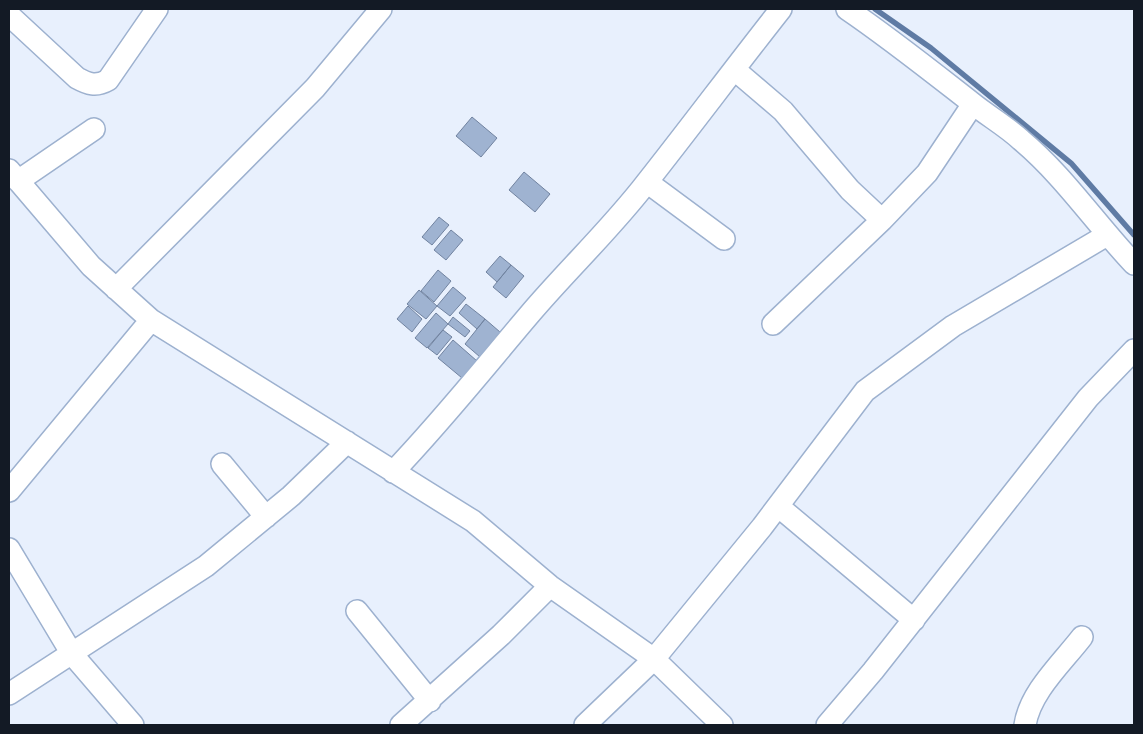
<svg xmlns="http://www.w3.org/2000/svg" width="1143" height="734" font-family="Figtree,sans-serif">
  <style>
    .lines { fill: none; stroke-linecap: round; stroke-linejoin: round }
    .stream { stroke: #5f7ba4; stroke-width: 5.5 }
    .building { fill: #9fb3d1; stroke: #7183a0 }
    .street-casing { stroke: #9db1cf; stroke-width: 24 }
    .street { stroke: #fff; stroke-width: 21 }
  </style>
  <rect width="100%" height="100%" fill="#e8f0fd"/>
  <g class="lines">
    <path class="stream" d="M875 9 931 48 1071 163 1134 235"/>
  </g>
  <path class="building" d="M472 117 497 138 481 157 456 136Z
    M524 172 550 194 535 212 509 190Z
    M439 217 449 225 432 245 422 237Z
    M451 230 463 240 446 260 434 250Z
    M500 256 511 265 497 282 486 272Z
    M511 265 524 276 506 298 493 287Z
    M438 270 451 281 434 302 421 291Z
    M453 287 466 298 450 316 437 306Z
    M419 290 437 306 426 319 407 304Z
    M466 304 485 319 477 329 459 313Z
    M408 306 422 319 412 332 397 319Z
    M436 313 448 324 427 348 415 338Z
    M453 317 470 331 465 337 448 324Z
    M485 319 500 332 480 357 465 344Z
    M443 330 452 337 437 355 428 348Z
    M453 340 477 361 462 378 438 358Z"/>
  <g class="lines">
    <g class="street-casing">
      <path id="street" d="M847 9C891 39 931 71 972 103 988 116 1006 126 1021 140 1064 176 1096 224 1134 264
        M9 15 77 78C88 84 96 87 108 80L157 9
        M735 70 783 111 850 190 882 220
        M9 170 91 266 151 320 473 521 550 586 654 659 722 725
        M18 181 94 129
        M647 182 724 239
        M116 289 315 88 381 9
        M773 324 882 220 927 173 973 104
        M222 464 266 517
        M393 472C441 422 484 368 529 315 567 270 611 229 647 182 692 125 736 66 781 9
        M9 491 151 320
        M778 506 914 620
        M9 549 72 654 133 725
        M357 611 430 701
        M9 694 206 566 291 496 347 442
        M401 725 501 635 550 586
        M585 725 654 659 762 527 865 391 953 326 1107 235
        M827 725 873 671 1088 398 1134 350
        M1025 725C1030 692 1062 663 1082 637"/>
    </g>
    <use href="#street" class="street"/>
  </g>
  <rect width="1143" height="734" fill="none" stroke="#131a25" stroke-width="20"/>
</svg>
